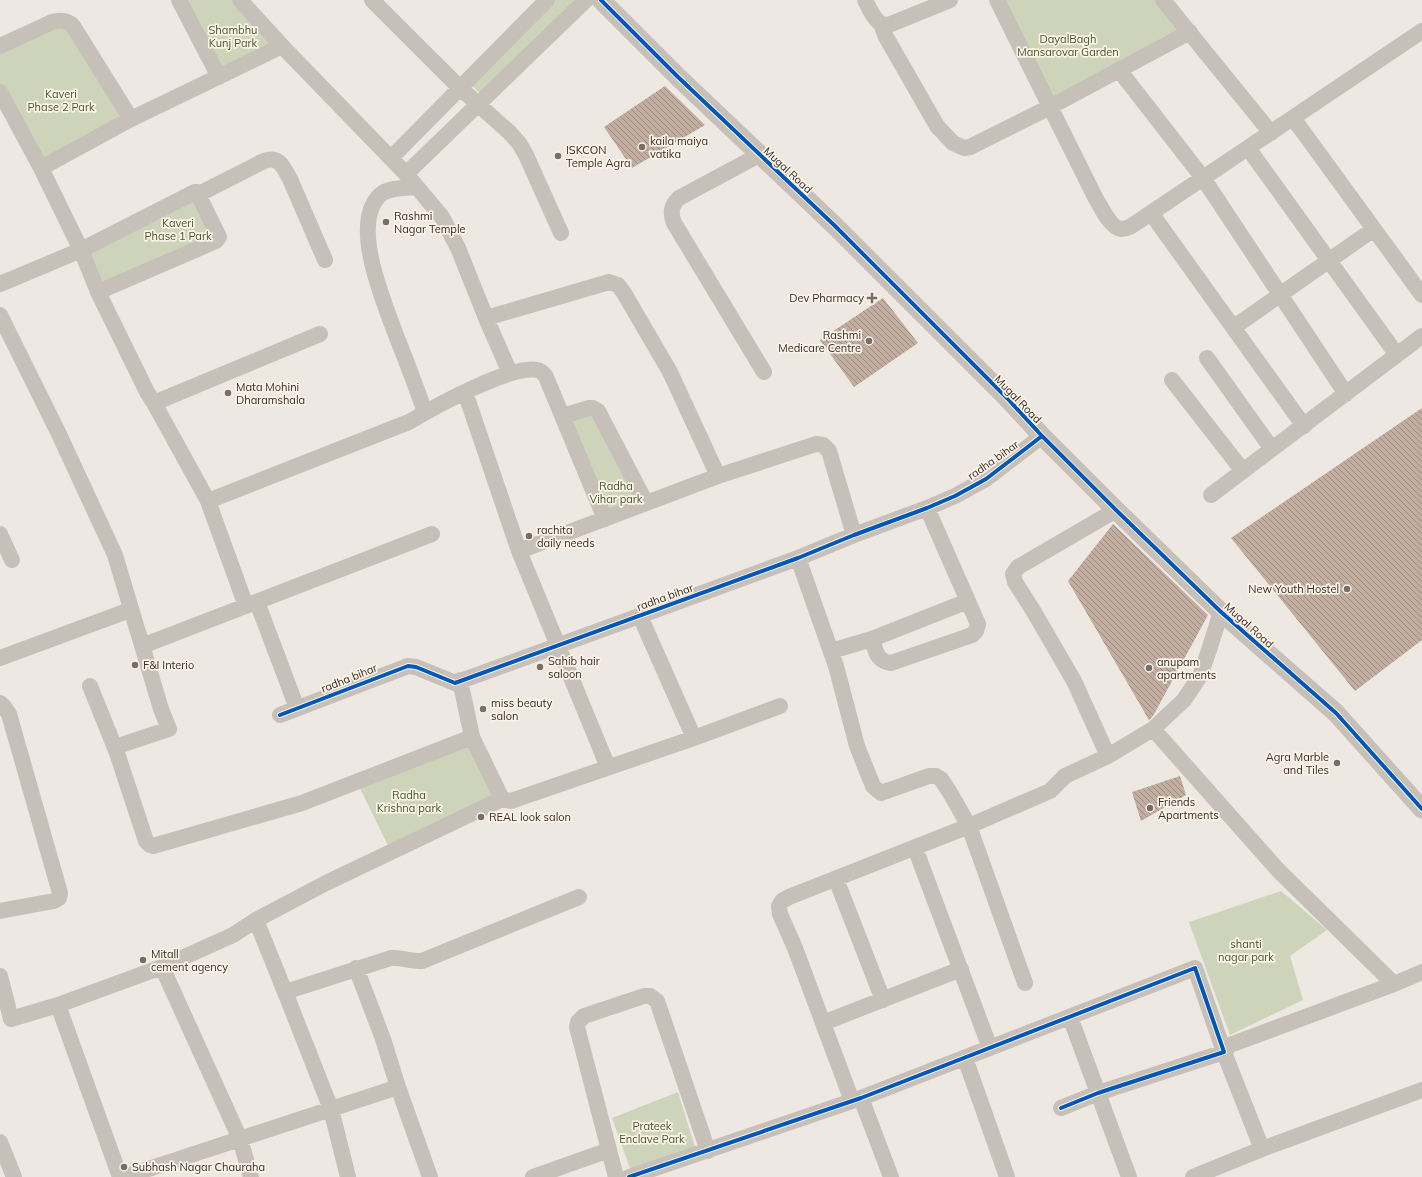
<svg xmlns="http://www.w3.org/2000/svg" width="1422" height="1177" font-family="Mulish,sans-serif">
  <style>
    .park { fill: #cdd4ba }
    .building { fill: url(#building-back-hatch) }
    .lines { fill: none; stroke-linecap: round; stroke-linejoin: round }
    .minor { stroke: #c7c0b9; stroke-width: 16 }
    .tertiary { stroke: #c7c0b9; stroke-width: 19 }
    .cycleway-casing { stroke: #fbf3e7; stroke-width: 6 }
    .cycleway { stroke: #0057b8; stroke-width: 4 }
    .poi-dot { fill: #776e68; stroke: #fbf3e7; stroke-width: 1.5 }
    .labels { text-anchor: middle; stroke-width: 3.5; stroke-linejoin: round; paint-order: stroke }
    .park-label { font-size: 11px; fill: #455829; stroke: #fbf3e7 }
    .poi-label { font-size: 11px; fill: #382d27; stroke: #fbf3e7; text-anchor: start }
    .street-label { font-size: 11px; fill: #382d27; stroke: #fbf3e7 }
  </style>
  <defs>
    <pattern id="building-back-hatch" width="6" height="6" patternUnits="userSpaceOnUse"><rect width="6" height="6" fill="#c2ada1"/><path d="M-1 5l2 2M0 0l6 6M5-1l2 2" fill="none" stroke="#9f8d83"/></pattern>
  </defs>
  <rect width="100%" height="100%" fill="#ede8e1"/>
  <path class="park" d="M183 0H240L282 46 219 77Z
    M547 0H586L485 98 467 81Z
    M993 0H1165L1190 32 1050 107Z
    M48 24 73 26 131 119 41 168 0 92V46Z
    M199 194 219 237 98 292 81 250Z
    M593 408 646 503 605 519 563 416Z
    M472 737 502 799 391 852 357 782Z
    M1281 891 1327 930 1290 956 1303 1000 1230 1035 1189 922Z
    M678 1092 695 1147 631 1171 612 1118Z"/>
  <path class="building" d="M665 86 705 125 632 168 604 127Z
    M883 298 918 343 854 387 820 340Z
    M1422 408V640L1355 691 1231 538Z
    M1113 524 1208 615 1153 716 1149 720 1068 581Z
    M1180 776 1186 795 1141 821 1132 792Z"/>
  <g class="lines">
    <path class="minor" d="M179 0 219 77
      M240 0 282 46 406 174 442 217 458 248 486 318 510 373
      M372 0 460 88 509 132 519 143 526 155 561 233
      M865 0C869 7 874 21 882 24 885 26 888 24 891 24L950 0
      M997 0 1095 197C1100 205 1110 228 1121 229 1128 229 1133 225 1139 221L1422 31
      M1163 0 1271 133
      M881 24 886 37 937 126 953 143 964 148 970 147 1050 107 1190 32
      M0 46 52 22C61 20 67 20 73 26L131 119
      M1119 70 1203 178 1346 394
      M0 92 41 168 81 250 98 292 147 392 154 403 320 334
      M1293 118 1422 295
      M1248 148 1397 355
      M759 155 679 198C671 206 670 212 674 223L764 372
      M391 158 547 0
      M41 168 131 119 282 46
      M406 174 586 0
      M417 187C406 188 387 187 379 196 350 226 385 304 397 338 407 362 416 387 425 412
      M199 194 264 161C279 155 284 168 290 179L325 260
      M1151 213 1304 426
      M0 284 81 250 195 192H197L219 237 216 241 98 292
      M0 315 58 432 115 555 161 709 169 729 115 747
      M486 318 609 282 618 285 624 293 670 372 718 476
      M1234 327 1374 229
      M1207 358 1272 449
      M1172 380 1243 471
      M465 392 519 551 608 767
      M154 403 208 501 246 606
      M563 416 589 408H593L598 411 646 503
      M1211 495 1422 336
      M208 501 409 422C434 407 510 365 537 370 541 370 544 374 546 377L605 519
      M927 508 978 624 976 631 972 635 891 663C876 661 876 651 872 639L968 601
      M0 534 12 560
      M519 551 718 476 816 444 823 445 829 451 854 535
      M798 558 836 666 857 746 873 786 881 793 929 776H936L941 779 949 791 969 826 1025 983
      M257 602 297 708
      M640 616 694 738
      M142 646 432 534
      M831 651 872 639
      M0 658 130 610
      M460 680 472 737 502 799 511 801 694 738 780 706
      M90 686 117 753 146 841 150 845 153 846 302 803 472 737
      M0 703 4 707 9 714 60 893 59 898 54 901 0 911
      M280 715 408 666 416 667 455 683 798 558 854 535 927 508 955 496 986 479 1042 436
      M1153 729 1278 870 1394 984
      M1108 756 1074 681 1034 612 1015 582 1013 574 1018 567 1116 510
      M915 848 990 1048
      M836 879 883 1000
      M256 920 285 992 391 958C402 957 411 962 422 961L579 897
      M162 967 240 1139 251 1177
      M356 968 383 1039 398 1087 430 1177
      M0 976 11 1019 58 1005 162 967 233 935 256 920 326 883 502 799
      M285 992 331 1109 348 1177
      M58 1005 120 1177
      M1070 1017 1129 1177
      M823 1023 961 969
      M965 1058 1007 1177
      M861 1098 891 1177
      M852 1101 795 948 780 914 779 906 782 901 789 897 969 826 1050 791 1065 776 1108 756 1153 729 1184 700 1200 676 1209 650 1221 612
      M0 1142 14 1177
      M1262 1149 1422 1090
      M609 1150 577 1027 578 1022 584 1016 644 996H650L657 1001 708 1151
      M124 1177 398 1087
      M533 1177 609 1150 616 1177
      M629 1177 861 1098 1195 968 1224 1052 1098 1093 1061 1108
      M1193 1177 1262 1149 1225 1055 1224 1052 1230 1045 1394 984 1422 972"/>
    <path class="tertiary" d="M601 0 678 77 834 225 1007 398 1042 436 1116 510 1221 612 1336 713 1422 809"/>
    <g class="cycleway-casing">
      <path id="cycleway" d="M601 0 678 77 834 225 1007 398 1042 436 1116 510 1221 612 1336 713 1422 809
        M280 715 408 666 416 667 455 683 798 558 854 535 927 508 955 496 986 479 1042 436
        M629 1177 861 1098 1195 968 1224 1052 1098 1093 1061 1108"/>
    </g>
    <use href="#cycleway" class="cycleway"/>
  </g>
  <g class="poi-dot">
    <circle cx="642" cy="147" r="4"/>
    <circle cx="558" cy="156" r="4"/>
    <circle cx="386" cy="222" r="4"/>
    <path d="M870 292h4v4h4v4h-4v4h-4v-4h-4v-4h4z"/>
    <circle cx="869" cy="341" r="4"/>
    <circle cx="228" cy="393" r="4"/>
    <circle cx="529" cy="536" r="4"/>
    <circle cx="1347" cy="589" r="4"/>
    <circle cx="135" cy="665" r="4"/>
    <circle cx="540" cy="667" r="4"/>
    <circle cx="1149" cy="668" r="4"/>
    <circle cx="483" cy="709" r="4"/>
    <circle cx="1337" cy="763" r="4"/>
    <circle cx="1150" cy="808" r="4"/>
    <circle cx="481" cy="817" r="4"/>
    <circle cx="143" cy="960" r="4"/>
    <circle cx="124" cy="1167" r="4"/>
  </g>
  <g class="labels">
    <g class="park-label">
      <text x="233" y="34">Shambhu<tspan x="233" dy="13">Kunj Park</tspan></text>
      <text x="1068" y="43">DayalBagh<tspan x="1068" dy="13">Mansarovar Garden</tspan></text>
      <text x="61" y="98">Kaveri<tspan x="61" dy="13">Phase 2 Park</tspan></text>
      <text x="178" y="227">Kaveri<tspan x="178" dy="13">Phase 1 Park</tspan></text>
      <text x="616" y="490">Radha<tspan x="616" dy="13">Vihar park</tspan></text>
      <text x="409" y="799">Radha<tspan x="409" dy="13">Krishna park</tspan></text>
      <text x="1246" y="948">shanti<tspan x="1246" dy="13">nagar park</tspan></text>
      <text x="652" y="1130">Prateek<tspan x="652" dy="13">Enclave Park</tspan></text>
    </g>
    <g class="poi-label">
      <text x="650" y="145">kaila maiya<tspan x="650" dy="13">vatika</tspan></text>
      <text x="566" y="154">ISKCON<tspan x="566" dy="13">Temple Agra</tspan></text>
      <text x="394" y="220">Rashmi<tspan x="394" dy="13">Nagar Temple</tspan></text>
      <text x="864" y="302" text-anchor="end">Dev Pharmacy</text>
      <text x="861" y="339" text-anchor="end">Rashmi<tspan x="861" dy="13">Medicare Centre</tspan></text>
      <text x="236" y="391">Mata Mohini<tspan x="236" dy="13">Dharamshala</tspan></text>
      <text x="537" y="534">rachita<tspan x="537" dy="13">daily needs</tspan></text>
      <text x="1339" y="593" text-anchor="end">New Youth Hostel</text>
      <text x="548" y="665">Sahib hair<tspan x="548" dy="13">saloon</tspan></text>
      <text x="1157" y="666">anupam<tspan x="1157" dy="13">apartments</tspan></text>
      <text x="143" y="669">F&amp;I Interio</text>
      <text x="491" y="707">miss beauty<tspan x="491" dy="13">salon</tspan></text>
      <text x="1329" y="761" text-anchor="end">Agra Marble<tspan x="1329" dy="13">and Tiles</tspan></text>
      <text x="1158" y="806">Friends<tspan x="1158" dy="13">Apartments</tspan></text>
      <text x="489" y="821">REAL look salon</text>
      <text x="151" y="958">Mitall<tspan x="151" dy="13">cement agency</tspan></text>
      <text x="132" y="1171">Subhash Nagar Chauraha</text>
    </g>
    <g class="street-label">
      <text transform="translate(788 170) rotate(43)" y="4">Mugal Road</text>
      <text transform="translate(1018 399) rotate(46)" y="4">Mugal Road</text>
      <text transform="translate(993 460) rotate(-35)" y="4">radha bihar</text>
      <text transform="translate(665 597) rotate(-20)" y="4">radha bihar</text>
      <text transform="translate(1249 625) rotate(42)" y="4">Mugal Road</text>
      <text transform="translate(349 678) rotate(-22)" y="4">radha bihar</text>
    </g>
  </g>
</svg>
